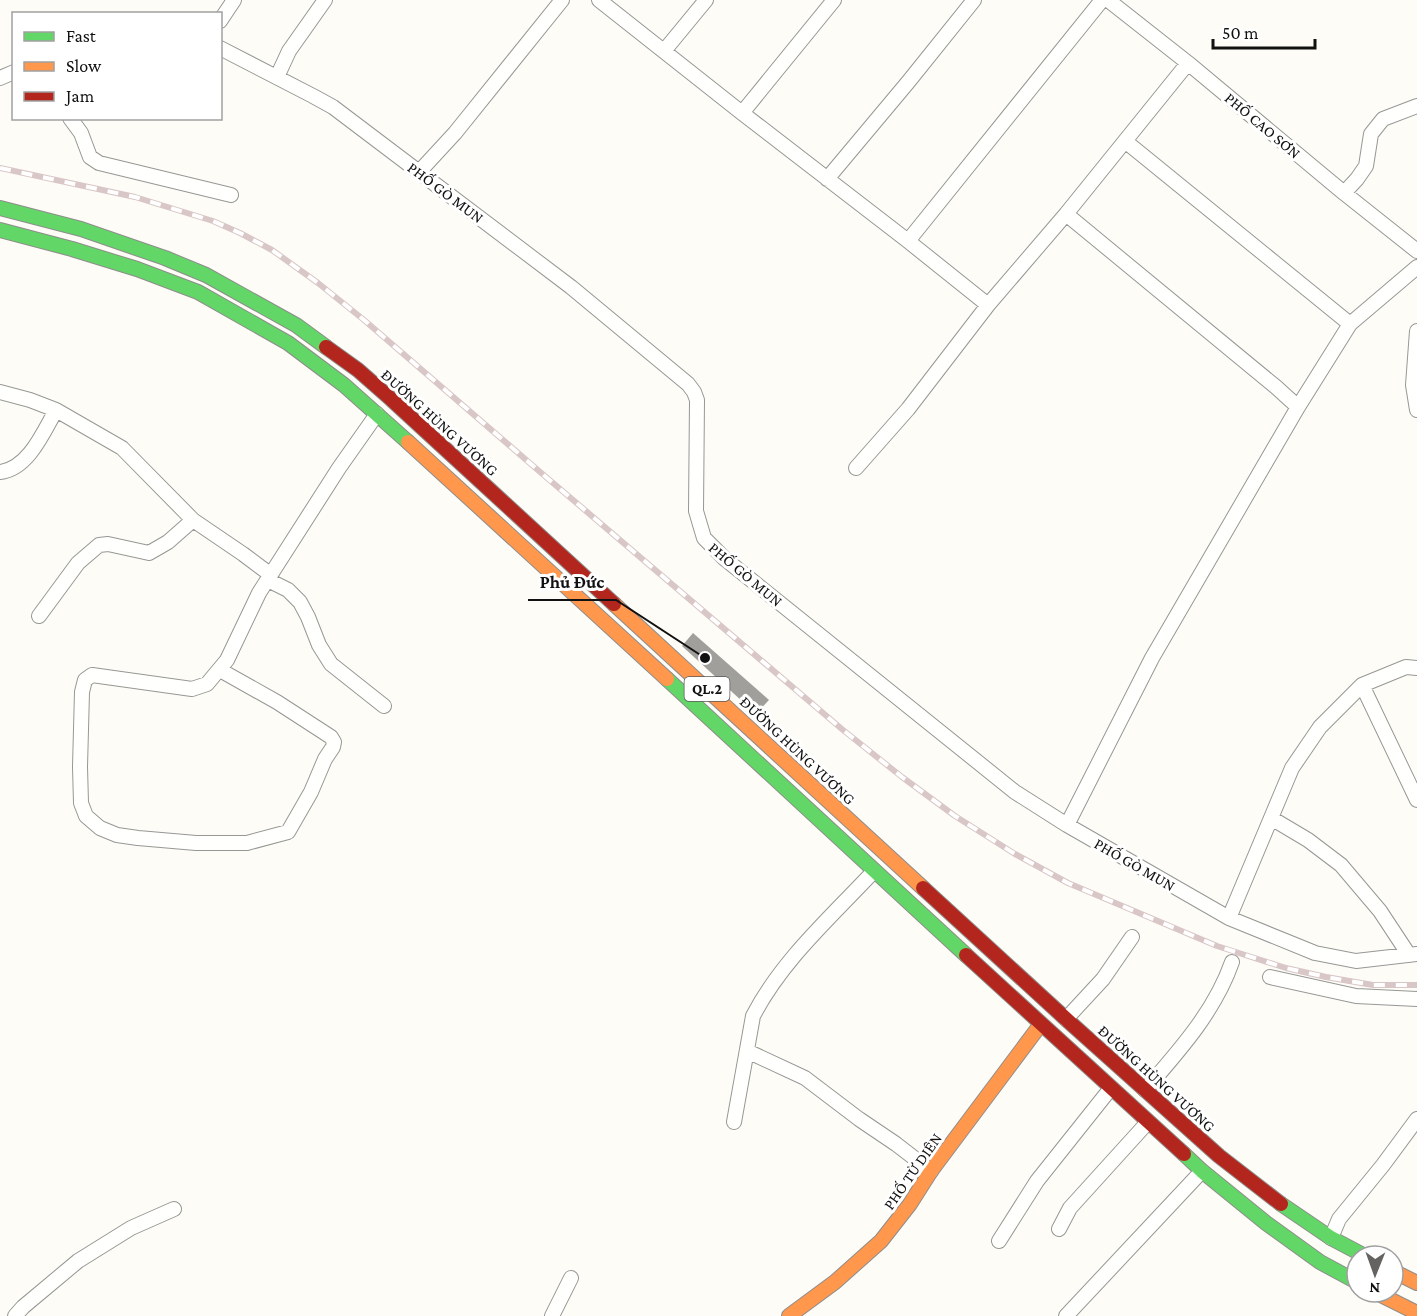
<svg xmlns="http://www.w3.org/2000/svg" width="1417" height="1316" font-family="'Crimson Pro',serif">
  <style>
    .building { fill: #a19f9c }
    .lines { fill: none; stroke-linecap: round; stroke-linejoin: round }
    .street-casing { stroke: #979795; stroke-width: 16 }
    .fast-casing { stroke: #8e8d8b; stroke-width: 16 }
    .slow-casing { stroke: #8e8d8b; stroke-width: 16 }
    .jam-casing { stroke: #8e8d8b; stroke-width: 16 }
    .street { stroke: #fffffe; stroke-width: 14 }
    .fast { stroke: #63d668; stroke-width: 14 }
    .slow { stroke: #ff974d; stroke-width: 14 }
    .jam { stroke: #b3261e; stroke-width: 14 }
    .rail-casing { stroke: #d9c6c7; stroke-width: 6 }
    .rail { stroke: #fff; stroke-width: 4; stroke-dasharray: 11; stroke-linecap: butt }
    .labels { text-anchor: middle; stroke-width: 6; stroke-linejoin: round; paint-order: stroke }
    .shield { fill: #fff; stroke: #585858; stroke-width: 1.5 }
    .shield-label { font-size: 15px; font-weight: bold; fill: #111 }
    .street-label { font-size: 16px; fill: #111; stroke: #fff }
    .leader { fill: none; stroke: #111; stroke-width: 2 }
    .callout-dot { fill: #111; stroke: #fff; stroke-width: 2 }
    .callout-label { font-size: 18px; text-anchor: middle; font-weight: bold; fill: #111; stroke: #fff; stroke-width: 6; stroke-linejoin: round; paint-order: stroke }
  </style>
  <rect width="100%" height="100%" fill="#fdfcf7"/>
  <path class="building" d="M693 633 769 700 756 714 682 646Z"/>
  <g class="lines">
    <g class="street-casing">
      <path id="street" d="M599 0 742 113 908 241 988 305
        M1108 0 1188 63 1344 193 1417 251
        M220 21 234 0
        M220 48 313 96 333 107 571 287 688 384 694 392 697 400 696 511 704 538 725 559 1015 792 1067 825 1229 918 1315 953 1356 961 1417 954
        M664 51 706 0
        M277 77 289 51 325 0
        M0 78 14 72
        M742 113 834 0
        M70 118 81 133 90 157 99 163 231 195
        M1125 141 1350 324
        M419 172 455 133 562 0
        M827 179 909 81 974 0
        M1344 193 1357 179 1366 166 1371 134 1383 119 1417 106
        M1066 214 1276 387 1298 407
        M908 241 1102 0
        M1417 331 1413 385 1417 410
        M0 392 30 400 56 410 122 448 193 520 243 554 271 575
        M856 468 908 409 988 305 1066 214 1188 63
        M0 472C28 469 43 433 56 410
        M268 580 288 590 300 602 308 617 319 645 331 664 384 706
        M39 616 78 563 99 545 108 544 149 553 168 542 193 520
        M220 670 277 702 331 737 334 742 333 747 325 759 311 792 288 832 247 843H196L138 838 117 835 100 828 86 816 81 803 80 767 82 692 85 680 92 675 192 689 207 684 227 660 259 593 339 468 377 414
        M1362 685 1417 800
        M1271 818 1308 840 1341 865 1380 911 1409 955
        M1067 825 1152 658 1298 407 1350 324 1417 267
        M1229 918 1292 768 1320 727 1362 685 1406 667 1417 668
        M1270 977 1356 996 1417 999
        M1066 1019 1103 979 1132 937
        M747 1051 805 1078 859 1119 896 1144 931 1171
        M1145 1090C1179 1051 1215 1011 1232 962
        M734 1122 753 1016C782 960 831 917 874 871
        M1059 1229 1070 1208 1148 1122
        M1331 1238 1339 1219 1383 1165 1417 1119
        M999 1241 1037 1181 1111 1088
        M15 1316 23 1307 78 1261 131 1228 174 1209
        M552 1316 571 1278
        M1066 1316 1202 1171"/>
    </g>
    <g class="fast-casing">
      <path id="fast" d="M0 208 81 229 165 258 206 275 296 325 326 347
        M0 230 72 249 137 269 198 292 288 343 344 385 408 442
        M667 679 966 955
        M1184 1154 1202 1171 1266 1223 1320 1262 1357 1282
        M1281 1204 1331 1238 1365 1256"/>
    </g>
    <g class="slow-casing">
      <path id="slow" d="M408 442 667 679
        M614 604 923 888
        M1393 1271 1417 1283
        M1375 1292 1417 1313
        M789 1316 835 1282 881 1241 910 1204 931 1171 1041 1024"/>
    </g>
    <g class="jam-casing">
      <path id="jam" d="M326 347 358 370 391 399 614 604
        M923 888 1066 1019 1219 1156 1281 1204
        M966 955 1184 1154"/>
    </g>
    <use href="#street" class="street"/>
    <use href="#fast" class="fast"/>
    <use href="#slow" class="slow"/>
    <use href="#jam" class="jam"/>
    <g class="rail-casing">
      <path id="rail" d="M0 168 135 197 213 221 240 233 272 250 318 283 364 320 539 471 843 730 902 777 955 816 1015 854 1068 883 1217 946 1286 968 1326 977 1373 985H1417"/>
    </g>
    <use href="#rail" class="rail"/>
  </g>
  <g class="labels">
    <rect class="shield" x="684.5" y="677" width="45" height="24" rx="4.5"/>
    <g class="shield-label">
      <text x="707" y="694">QL.2</text>
    </g>
    <g class="street-label">
      <text transform="translate(1263 125) rotate(40)" y="6">PHỐ CAO SƠN</text>
      <text transform="translate(446 192) rotate(37)" y="6">PHỐ GÒ MUN</text>
      <text transform="translate(440 422) rotate(42)" y="6">ĐƯỜNG HÙNG VƯƠNG</text>
      <text transform="translate(746 574) rotate(40)" y="6">PHỐ GÒ MUN</text>
      <text transform="translate(798 750) rotate(43)" y="6">ĐƯỜNG HÙNG VƯƠNG</text>
      <text transform="translate(1135 864) rotate(30)" y="6">PHỐ GÒ MUN</text>
      <text transform="translate(1157 1078) rotate(42)" y="6">ĐƯỜNG HÙNG VƯƠNG</text>
      <text transform="translate(912 1171) rotate(-55)" y="6">PHỐ TỪ DIÊN</text>
    </g>
  </g>
  <path class="leader" d="M705 658L616 600H528"/>
  <circle class="callout-dot" cx="705" cy="658" r="6"/>
  <g class="callout-label">
    <text x="572" y="588">Phủ Đức</text>
  </g>
  <rect x="12" y="12" width="210" height="108" fill="#ffffff" stroke="#a0a0a0" stroke-width="1.5"/>
  <rect x="24" y="32" width="30" height="9" fill="#63d668" stroke="#a0a0a0" stroke-width="1.5"/>
  <text x="66" y="42" font-size="18" fill="#111111">Fast</text>
  <rect x="24" y="62" width="30" height="9" fill="#ff974d" stroke="#a0a0a0" stroke-width="1.5"/>
  <text x="66" y="72" font-size="18" fill="#111111">Slow</text>
  <rect x="24" y="92" width="30" height="9" fill="#b3261e" stroke="#a0a0a0" stroke-width="1.5"/>
  <text x="66" y="102" font-size="18" fill="#111111">Jam</text>
  <g transform="translate(1375 1274) rotate(181)"><circle r="28" fill="#ffffff" stroke="#a0a0a0" stroke-width="1.5"/>
  <path d="M0-4.5L10 22L0 15L-10 22Z" fill="#646362"/>
  <text y="-9" font-size="16" font-weight="bold" text-anchor="middle" fill="#111111">N</text>
  </g>
  <path d="M1213 39v9h102v-9" fill="none" stroke="#111111" stroke-width="3"/>
  <text x="1222" y="39" font-size="18" fill="#111111" stroke="#ffffff" stroke-width="4.5" paint-order="stroke">50 m</text>
</svg>
